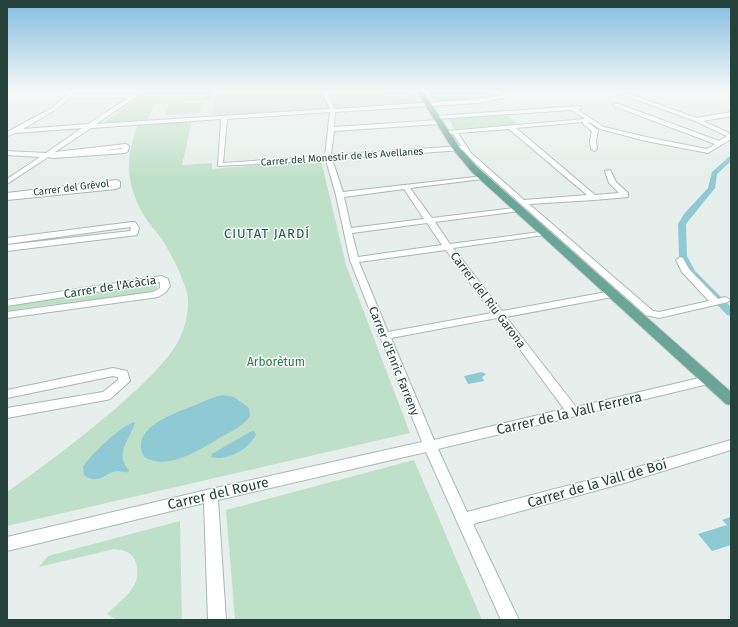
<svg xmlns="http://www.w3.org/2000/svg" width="738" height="627" font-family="'Fira Sans',sans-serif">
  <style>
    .built { fill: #d4dfda }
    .green { fill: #bfe0c8 }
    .water { fill: #8ec9d4 }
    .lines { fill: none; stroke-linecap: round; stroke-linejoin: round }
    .canal { fill: #8ec9d4; fill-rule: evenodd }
    .minor-casing { stroke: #a8b8b2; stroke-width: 2 }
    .primary-casing { stroke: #c2cac8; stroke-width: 2 }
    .minor { fill: #fff; fill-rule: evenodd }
    .primary { fill: #6aa596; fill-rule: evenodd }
    .labels { text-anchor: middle; stroke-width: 3; stroke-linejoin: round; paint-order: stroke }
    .far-street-label { font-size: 10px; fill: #24423a; stroke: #f7fbf9 }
    .street-label { font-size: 12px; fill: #24423a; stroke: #f7fbf9 }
    .park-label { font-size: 12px; fill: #2d7a4b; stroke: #f7fbf9 }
    .neighbourhood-label { font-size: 13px; letter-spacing: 1px; fill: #1f5548; stroke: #f7fbf9 }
    .near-street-label { font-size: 14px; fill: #24423a; stroke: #f7fbf9 }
  </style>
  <rect width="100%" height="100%" fill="#e6efeb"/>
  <path class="built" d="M216 90H412L420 104 211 117Z"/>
  <path class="green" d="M213 90 212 100 154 104 148 120 103 123 132 103 146 91Z
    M384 90H408L417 104 395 105Z
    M425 90H489L492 94 490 98 438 102 434 100Z
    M202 102 200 113 165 115 168 104Z
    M496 115 508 116 518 124 454 129 449 119Z
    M192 121 182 165 212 163V169L321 160 346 265 410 433 7 526V492C47 464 85 435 122 403 142 385 168 362 180 338 186 325 190 307 187 293 186 287 182 280 180 273 175 262 169 251 163 241 157 232 149 224 143 214 126 184 125 157 138 125Z
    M157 281V292L55 306 56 304 20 309 19 312 7 313V306L125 289V287Z
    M414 460 482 620H235L226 510Z
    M180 521 182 620H117L107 614C121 599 143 588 136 563 133 552 124 550 114 549L39 567 48 556Z"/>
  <path class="water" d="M482 372 486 374 482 377 484 381 468 384 464 376Z
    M223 395 234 397 249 408 250 416C244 425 234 430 225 435 204 447 169 472 144 457 129 428 173 414 193 406 203 402 212 397 223 395Z
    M135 422C131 439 113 453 129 470L128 472C124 473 122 471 118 471 105 472 99 486 84 475L83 467C89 456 123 424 135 422Z
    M254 431 256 434C251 449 225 462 211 457L212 454 217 451 250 432Z
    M730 517 731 545 712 551 698 534 727 525 722 520Z"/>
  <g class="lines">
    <path class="canal" d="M731 155V161L717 174 715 188 686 224 687 256 695 271 731 307V316L727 315 686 272 679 256 678 224 684 214 708 188 712 172Z"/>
    <g class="minor-casing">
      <path id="minor" d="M72 90H77L74 94H132L137 90H142L136 97 96 124 330 109 321 90H326L335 109 478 99 499 96 507 90H512L503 98 478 103 335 112 334 127 439 120 442 122 439 124 334 131 331 155 461 146 453 134 448 133V131L585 119 572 110 435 119V117L437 116 579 106 582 108 578 110 604 127 646 137 707 149 715 144 614 106V104L616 103 719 141 727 136 695 121 611 90H618L697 118 731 112V116L703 121 731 134V139L708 153 646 141 600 129 589 122H587L598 130 596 141 597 149 594 151 591 149 590 141 592 131 583 124V122L516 128 595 195 619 193 609 183 605 171 610 170 616 182 628 193V197L594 200 529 204 653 311 659 312 709 301 682 272 676 260 680 257 683 258 689 269 718 299 725 297 730 300 728 302 659 318 646 315 476 164 463 150 332 159 343 192 484 176 485 177 482 179 410 188 432 218 522 207V211H519L435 222 450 244 547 231 548 233 544 235 453 248 502 311 612 291 615 292 617 294 615 296 612 297 506 317 576 407 708 376 712 377 714 380 712 383 708 384 438 449 467 512 624 471 731 440V450L624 483 473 524 519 620H501L426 452 218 500 226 620H208L204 503 7 551V537L211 489 422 442 381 339 378 336 379 334 350 260 336 195 326 160 218 166 221 119 91 128 55 152 126 144 129 146 128 151 125 153 53 158 48 157 7 184V179L40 157 7 155V151L46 153 82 128 15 133 7 136V132L52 108ZM71 98H128L88 124 23 129 55 110ZM330 112 325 156 223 163 227 119ZM509 129 587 195 524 200 471 153 458 133ZM122 148V149L101 151ZM404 189 424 219 351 228 344 197ZM427 223 442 245 358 257 352 233ZM446 250 492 313 388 332 359 262ZM497 318 564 409 434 440 391 338Z
        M117 180 120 182V187L116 189 7 200V193Z
        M132 222H135L139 228 137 235 7 251V245L130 231 131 228 130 227 7 244V238Z
        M161 276 168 279 170 286 166 292 158 297 7 318V312L153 292 160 288V282L7 306V300Z
        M113 368 127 371 130 381 110 399 106 400 7 418V408L103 392 118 380V377L113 376 7 398V390Z"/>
    </g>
    <g class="primary-casing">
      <path id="primary" d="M416 90H422L459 147 478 168 731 392V405L726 404 472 172 452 148Z"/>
    </g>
    <use href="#minor" class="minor"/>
    <use href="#primary" class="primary"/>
  </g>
  <linearGradient id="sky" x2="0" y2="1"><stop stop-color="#84bce0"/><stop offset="0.51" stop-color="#f4f8f6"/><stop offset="1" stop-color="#f4f8f6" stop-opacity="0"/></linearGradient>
  <rect width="738" height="178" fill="url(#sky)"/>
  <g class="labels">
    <g class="far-street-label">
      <text transform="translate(342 156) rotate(-4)" y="4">Carrer del Monestir de les Avellanes</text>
      <text transform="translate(71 187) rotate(-7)" y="4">Carrer del Grèvol</text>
    </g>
    <g class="street-label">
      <text transform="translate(110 287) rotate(-9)" y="4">Carrer de l'Acàcia</text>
      <text transform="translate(488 300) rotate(53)" y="4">Carrer del Riu Garona</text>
      <text transform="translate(394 361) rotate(68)" y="4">Carrer d'Enric Farreny</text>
    </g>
    <g class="park-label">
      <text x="276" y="366">Arborètum</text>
    </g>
    <g class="neighbourhood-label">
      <text x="267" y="238">CIUTAT JARDÍ</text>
    </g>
    <g class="near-street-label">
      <text transform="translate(569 413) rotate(-13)" y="5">Carrer de la Vall Ferrera</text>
      <text transform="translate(597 483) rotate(-16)" y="5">Carrer de la Vall de Boí</text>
      <text transform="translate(218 493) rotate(-13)" y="5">Carrer del Roure</text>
    </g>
  </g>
  <rect width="738" height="627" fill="none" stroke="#24423a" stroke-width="16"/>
</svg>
